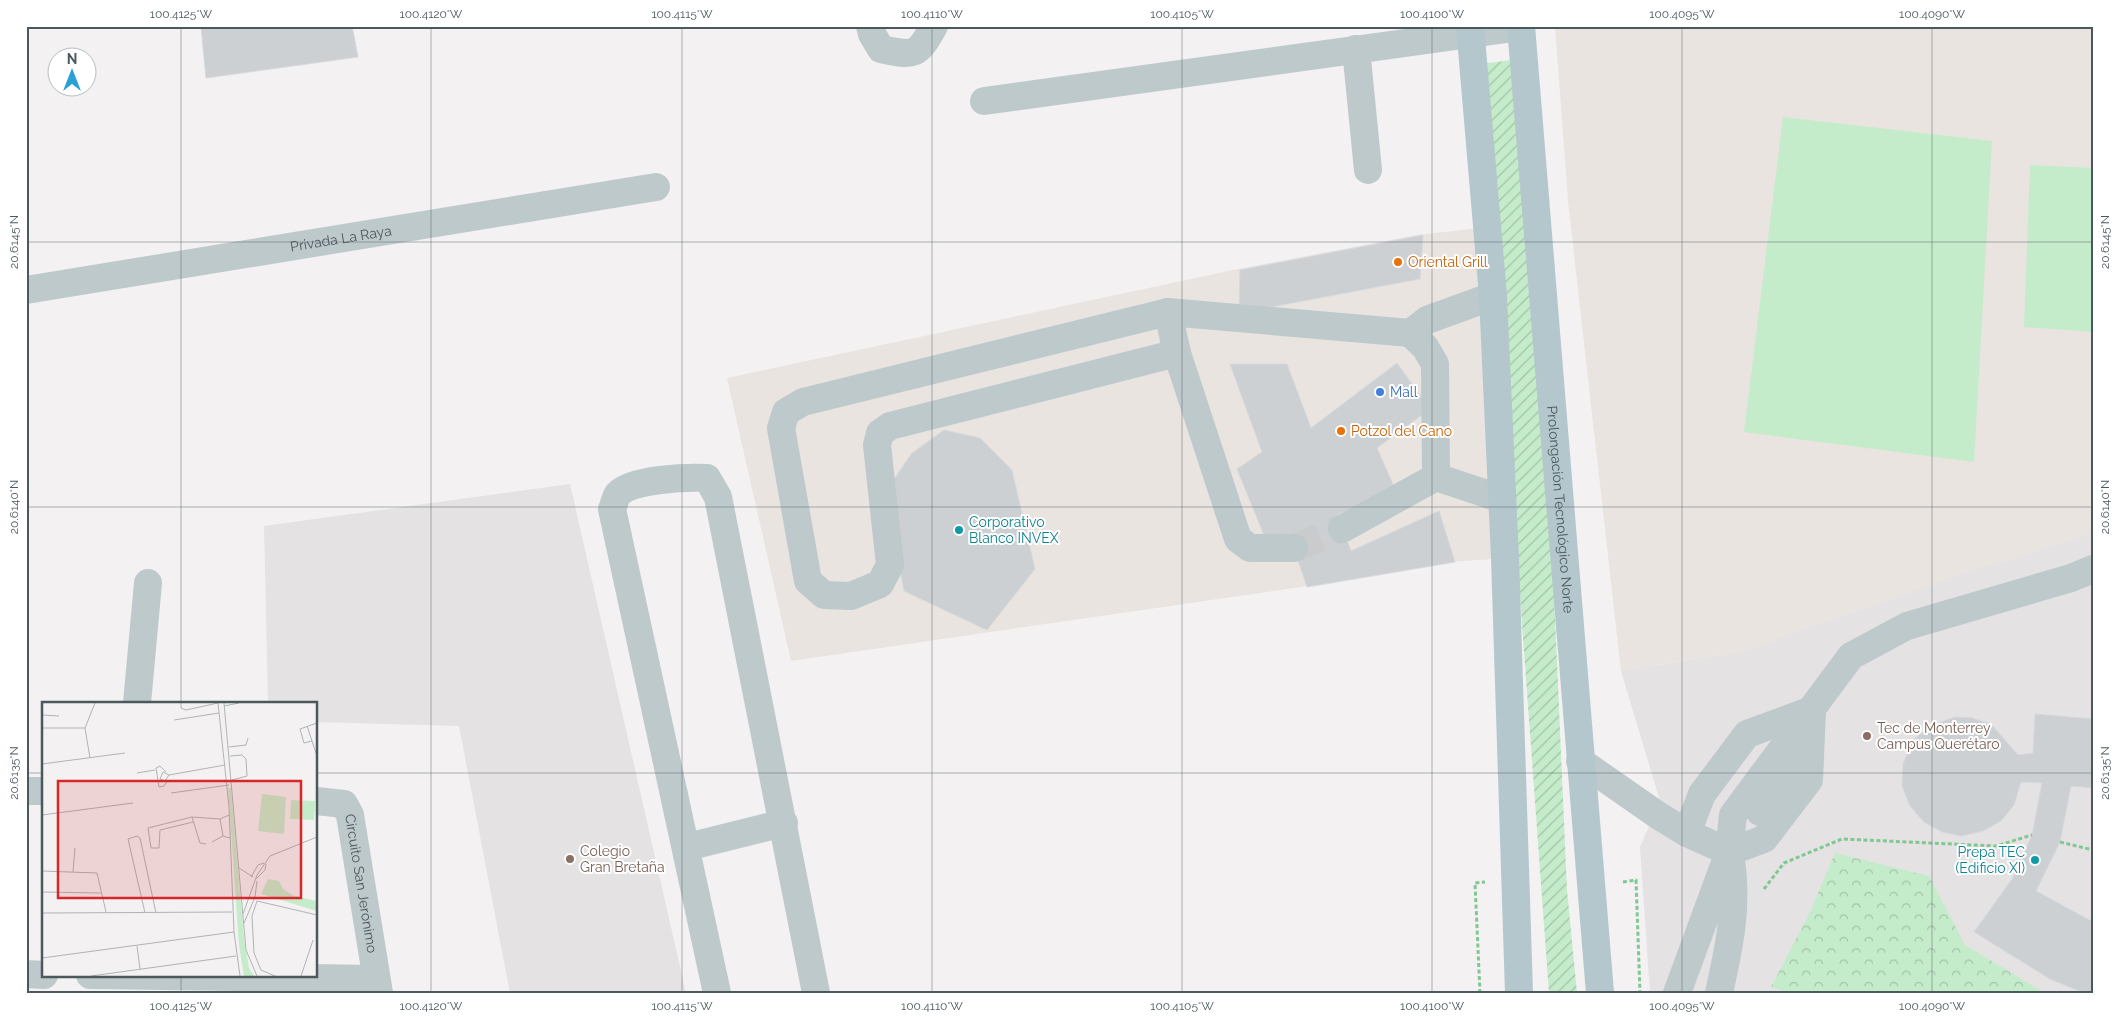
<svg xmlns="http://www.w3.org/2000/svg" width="2119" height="1019" font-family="Raleway,sans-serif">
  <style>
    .commercial { fill: #e9e4e0 }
    .education { fill: #e4e2e3 }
    .park { fill: url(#park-crowns) }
    .garden { fill: url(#garden-furrows) }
    .pitch { fill: #c5ecca }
    .building { fill: #ccd0d2; stroke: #d6d9dc }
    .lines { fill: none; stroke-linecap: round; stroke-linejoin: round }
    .minor-tunnel { stroke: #c9cbcd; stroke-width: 28; stroke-dasharray: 28 14; stroke-linecap: butt }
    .path { stroke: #80c791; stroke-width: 3; stroke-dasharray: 4 2.5; stroke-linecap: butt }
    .minor { stroke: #bec9cc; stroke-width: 28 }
    .major { stroke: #b4c7cd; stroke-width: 28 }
    .ticks { fill: none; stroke: #4b595d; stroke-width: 1; stroke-opacity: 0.45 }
    .food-dot { fill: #e8710a; stroke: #fff; stroke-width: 2 }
    .shop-dot { fill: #3f7fe0; stroke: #fff; stroke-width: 2 }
    .culture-dot { fill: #0f9aa8; stroke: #fff; stroke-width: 2 }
    .education-dot { fill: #8d6e63; stroke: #fff; stroke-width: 2 }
    .labels { text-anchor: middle; stroke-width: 4; stroke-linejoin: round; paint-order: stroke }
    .street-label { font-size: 14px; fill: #4b595d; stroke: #fff }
    .food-label { font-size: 14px; fill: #c56008; stroke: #fff; text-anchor: start }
    .shop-label { font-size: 14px; fill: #366cbe; stroke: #fff; text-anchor: start }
    .culture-label { font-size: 14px; fill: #0d838f; stroke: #fff; text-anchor: start }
    .education-label { font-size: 14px; fill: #785e54; stroke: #fff; text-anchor: start }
    .inset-road { fill: none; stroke: #b0b4b6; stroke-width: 1 }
    .view { fill: #d62828; fill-opacity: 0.15; stroke: #d62828; stroke-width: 2.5 }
    .inset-edge { fill: none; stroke: #4b595d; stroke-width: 2.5 }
    .neatline { fill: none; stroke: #4b595d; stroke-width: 2 }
    .ticks-label { font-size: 12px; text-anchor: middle; fill: #4b595d }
  </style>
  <defs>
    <pattern id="park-crowns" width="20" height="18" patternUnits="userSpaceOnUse" patternTransform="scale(1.25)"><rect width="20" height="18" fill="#c5ecca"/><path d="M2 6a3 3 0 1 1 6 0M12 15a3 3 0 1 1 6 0" fill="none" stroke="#a2c2a7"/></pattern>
    <pattern id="garden-furrows" width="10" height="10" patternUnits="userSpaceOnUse" patternTransform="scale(1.25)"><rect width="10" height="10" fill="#c5ecca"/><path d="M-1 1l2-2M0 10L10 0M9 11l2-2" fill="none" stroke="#a2c2a7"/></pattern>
  </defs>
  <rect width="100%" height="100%" fill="#f3f1f2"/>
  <path class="commercial" d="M1555 26H2093V533L1967 572 1740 652 1621 671 1568 201Z
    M1489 227 1505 558 1449 562 1301 587 791 661 727 378 1233 270 1417 235Z"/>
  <path class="education" d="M570 484 686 993H510L459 726 316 722V703H268L264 526Z
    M2093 533V993H1650L1640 847 1660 801 1621 671 1740 652 1967 572Z"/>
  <path class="park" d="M1835 853 1929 876 1965 945 2045 993H1790L1771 987 1810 912Z"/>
  <path class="garden" d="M1511 60 1552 548 1567 890 1577 993H1549L1481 64Z"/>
  <path class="pitch" d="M1783 117 1992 141 1974 462 1744 432Z
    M2030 165 2093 168V332L2024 327Z"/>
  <path class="building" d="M201 26H352L358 57 206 78Z
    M1423 235 1420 279 1239 313 1240 270Z
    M1397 363 1430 409 1377 448 1395 489 1337 515 1351 551 1439 511 1455 562 1307 587 1289 534 1266 540 1237 469 1262 452 1230 364H1287L1311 428Z
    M944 430 980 438 1012 470 1035 569 987 630 904 591 886 491 912 453Z
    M2035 714 2093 719V788L2071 786 2060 842 2036 891 2093 922V993H2084L2050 979 1974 932 2012 879 2032 835 2042 783 2021 782 2014 805 2001 821 1983 831 1961 836 1942 832 1924 822 1910 806 1902 786 1903 764 1912 741 1930 726 1955 717 1972 718 1991 724 2018 755 2033 753Z"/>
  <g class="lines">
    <path class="minor-tunnel" d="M1294 548 1342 529"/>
    <path class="path" d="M2060 842 2093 850
      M1623 882 1636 880 1640 993
      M1764 889 1784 863 1842 839 1996 846 2032 835
      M1480 993 1475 883 1485 882"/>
    <g class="minor">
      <path d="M870 26 872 34 881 49C914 56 917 57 934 26"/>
      <path d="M1356 49 1368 170"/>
      <path d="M984 101 1521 27"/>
      <path id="s1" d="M26 290 656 187"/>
      <path d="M1168 312 803 402 786 412 781 428 808 581 824 595 851 596 880 584 890 565 877 445 880 433 890 426 1177 353"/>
      <path d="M1410 333 1425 347 1435 364 1436 477"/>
      <path d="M1342 529 1436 477 1502 499"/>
      <path d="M1294 548H1250L1238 539 1177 353 1168 312 1410 333 1427 320 1493 296"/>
      <path d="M137 703 148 583"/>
      <path d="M1580 761 1659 816 1687 833 1729 852 1764 839 1809 780 1812 710"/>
      <path d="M26 791H44"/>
      <path id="s2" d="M316 801 344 804 350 815 379 993"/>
      <path d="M1760 812 1793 768 1803 738"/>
      <path d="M1687 833 1702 794 1747 734 1812 710"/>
      <path d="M687 847 784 823"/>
      <path d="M26 974 44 975"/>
      <path d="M90 975 376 979"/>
      <path d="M717 993 612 509C614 505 615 498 618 494 632 479 687 477 707 478L718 497 816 993"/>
      <path d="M1677 993 1729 852 1733 815 1851 656 1907 626 2071 578 2093 569"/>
      <path d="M1719 993C1729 948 1738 906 1731 860"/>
    </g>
    <g class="major">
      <path d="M1470 26 1493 296 1505 558 1519 993"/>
      <path id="s3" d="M1521 26 1600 993"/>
    </g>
  </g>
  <path class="ticks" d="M181 26V703M431 26V993M682 26V993M932 26V993M1182 26V993M1432 26V993M1682 26V993M1932 26V993M26 242H2093M26 507H2093M26 773H44M316 773H2093M181 975V993"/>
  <g class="food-dot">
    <circle cx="1398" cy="262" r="5"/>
    <circle cx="1341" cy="431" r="5"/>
  </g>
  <circle class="shop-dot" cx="1380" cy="392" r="5"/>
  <g class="culture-dot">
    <circle cx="959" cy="530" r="5"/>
    <circle cx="2035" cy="860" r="5"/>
  </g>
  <g class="education-dot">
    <circle cx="1867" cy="736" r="5"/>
    <circle cx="570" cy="859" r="5"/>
  </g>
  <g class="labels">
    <g class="street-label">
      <text dy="5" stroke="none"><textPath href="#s1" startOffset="319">Privada La Raya</textPath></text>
      <text dy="5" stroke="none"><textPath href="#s3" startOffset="485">Prolongación Tecnológico Norte</textPath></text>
      <text dy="5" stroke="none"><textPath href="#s2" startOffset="110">Circuito San Jerónimo</textPath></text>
    </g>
    <g class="food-label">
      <text x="1408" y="267">Oriental Grill</text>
      <text x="1351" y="436">Potzol del Cano</text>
    </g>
    <g class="shop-label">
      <text x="1390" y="397">Mall</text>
    </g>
    <g class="culture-label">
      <text x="969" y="527">Corporativo<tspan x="969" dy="16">Blanco INVEX</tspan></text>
      <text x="2025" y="857" text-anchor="end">Prepa TEC<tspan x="2025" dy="16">(Edificio XI)</tspan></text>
    </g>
    <g class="education-label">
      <text x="1877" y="733">Tec de Monterrey<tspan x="1877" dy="16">Campus Querétaro</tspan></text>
      <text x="580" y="856">Colegio<tspan x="580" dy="16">Gran Bretaña</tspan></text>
    </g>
  </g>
  <g transform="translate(42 702)">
    <rect width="275" height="275" fill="#f3f1f2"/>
    <path d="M226 177 237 179 241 187 252 194 275 199V209L219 192Z" fill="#c5ecca"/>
    <path d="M186 86H189L202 237 207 266 212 274H202L197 243Z" fill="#c5ecca"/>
    <path d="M220 92 244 95 242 132 216 129ZM249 98 273 99 272 118 248 117Z" fill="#c5ecca"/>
    <path class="inset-road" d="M139 1V6L144 8 176 1M176 1 187 105 192 230 198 274M182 1 204 248 215 274M182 4 197 1M0 13 17 14M132 18 177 11M265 24 275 54M0 26H43M270 39 262 41 258 27 275 21M187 45 204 43 206 36M188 54 200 53 204 57 205 74 190 78M48 56 43 26 53 1M0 62 83 51M124 70 118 64 114 66 117 85 122 84 126 78M95 71 113 68M127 73 123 79 118 77 121 70 127 73 183 63M129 91 187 83M0 113 91 101M150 115 106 126 109 146H117L118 128 151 120M178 117 181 134M170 140 181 134 188 136M164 142 158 141 150 115 178 117 187 113M197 166 211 175M0 169 55 171 64 210M31 170 33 146M209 175 216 163 222 161M214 177 223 168 224 162M0 190 59 191M0 211 190 210M103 211 86 137 95 134 98 136 114 211M201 212 215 173 228 154 275 135M202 221 213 195 215 179M95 244 98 267M0 256 192 230M49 274 194 254M233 274 219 268 212 251 210 214 215 199 275 213M259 274 271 238"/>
    <path class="view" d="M16 79H259V196H16Z"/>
    <rect width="275" height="275" class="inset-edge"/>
  </g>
  <rect width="2119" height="1019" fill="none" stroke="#ffffff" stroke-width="55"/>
  <g transform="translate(72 72)"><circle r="24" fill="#ffffff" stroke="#b7bdbe"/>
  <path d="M0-4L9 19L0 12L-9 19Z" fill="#2aa1d4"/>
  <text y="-8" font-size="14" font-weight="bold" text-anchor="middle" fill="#4b595d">N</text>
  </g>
  <rect x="28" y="28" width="2064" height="964" class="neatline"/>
  <g class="ticks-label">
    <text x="181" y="18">100.4125°W</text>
    <text x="431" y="18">100.4120°W</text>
    <text x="682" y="18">100.4115°W</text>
    <text x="932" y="18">100.4110°W</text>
    <text x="1182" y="18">100.4105°W</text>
    <text x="1432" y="18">100.4100°W</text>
    <text x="1682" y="18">100.4095°W</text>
    <text x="1932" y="18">100.4090°W</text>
    <text transform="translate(14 242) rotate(-90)" y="4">20.6145°N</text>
    <text transform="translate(2105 242) rotate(-90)" y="4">20.6145°N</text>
    <text transform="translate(14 507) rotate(-90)" y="4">20.6140°N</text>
    <text transform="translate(2105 507) rotate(-90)" y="4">20.6140°N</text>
    <text transform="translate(14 773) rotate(-90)" y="4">20.6135°N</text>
    <text transform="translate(2105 773) rotate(-90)" y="4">20.6135°N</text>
    <text x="181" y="1010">100.4125°W</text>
    <text x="431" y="1010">100.4120°W</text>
    <text x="682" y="1010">100.4115°W</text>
    <text x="932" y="1010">100.4110°W</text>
    <text x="1182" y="1010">100.4105°W</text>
    <text x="1432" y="1010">100.4100°W</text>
    <text x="1682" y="1010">100.4095°W</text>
    <text x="1932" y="1010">100.4090°W</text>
  </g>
</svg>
